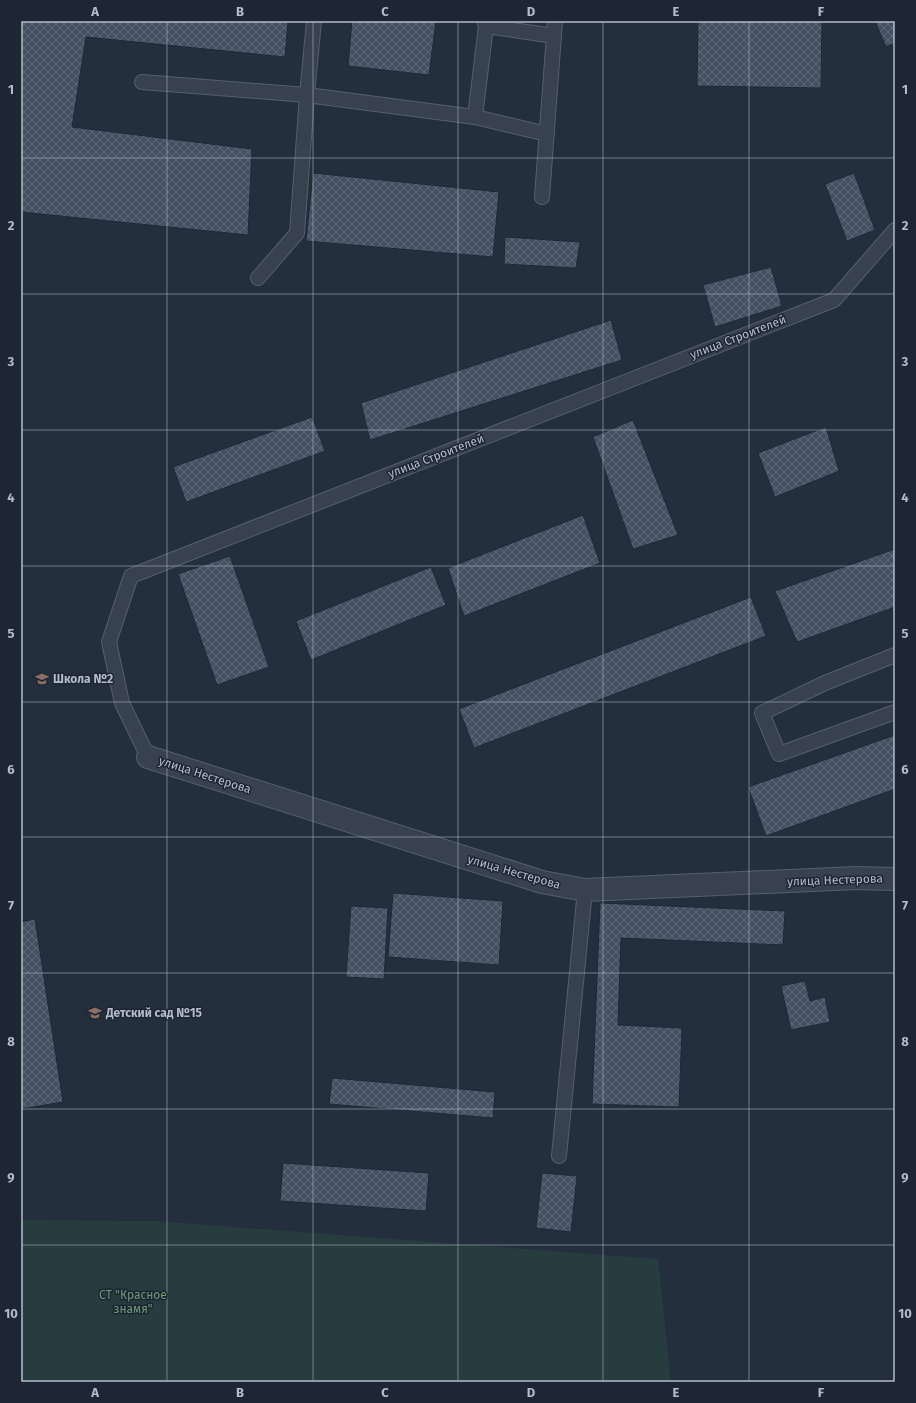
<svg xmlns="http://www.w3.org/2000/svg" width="916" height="1403" font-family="'Fira Sans',sans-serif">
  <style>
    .green { fill: #263c3f }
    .building { fill: url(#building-cross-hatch); stroke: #1f2835 }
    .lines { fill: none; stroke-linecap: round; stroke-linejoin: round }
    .service-casing { stroke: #565f6c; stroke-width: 16 }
    .minor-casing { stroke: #565f6c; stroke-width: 24 }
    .service { stroke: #38414e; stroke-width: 14 }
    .minor { stroke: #38414e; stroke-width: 22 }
    .grid { fill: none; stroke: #b4bcc9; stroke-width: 1; stroke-opacity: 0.55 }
    .labels { text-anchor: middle; stroke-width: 3; stroke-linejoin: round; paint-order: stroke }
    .street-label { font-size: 12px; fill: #b4bcc9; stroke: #1d2633 }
    .poi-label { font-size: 12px; font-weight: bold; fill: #b4bcc9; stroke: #1d2633; text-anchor: start }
    .park-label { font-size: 12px; fill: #6b9a76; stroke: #1d2633 }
    .neatline { fill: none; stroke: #b4bcc9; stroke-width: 1.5 }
    .grid-label { font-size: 13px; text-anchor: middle; font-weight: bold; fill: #b4bcc9 }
  </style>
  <defs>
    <pattern id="building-cross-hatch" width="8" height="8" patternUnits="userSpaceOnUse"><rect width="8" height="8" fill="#455162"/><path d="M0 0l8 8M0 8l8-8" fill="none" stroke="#5d6877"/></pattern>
  </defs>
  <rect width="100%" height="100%" fill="#242f3e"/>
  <path class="green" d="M21 1220 155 1221 658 1259 671 1382H21Z"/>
  <path class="building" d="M21 21H288L285 57 86 37 72 127 252 149 248 235 21 212Z
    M352 21H436L429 75 348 66Z
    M698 21H822L821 88 697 86Z
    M875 21H895V43L886 47Z
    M313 173 499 192 493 257 306 241Z
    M854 173 875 230 847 241 825 184Z
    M505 237 580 242 576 268 504 264Z
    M771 267 782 306 715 327 703 285Z
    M611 320 622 360 370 440 361 403Z
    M312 417 325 451 186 502 173 467Z
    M633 420 678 535 633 549 593 437Z
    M826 427 839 471 775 497 758 453Z
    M583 515 600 563 464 616 448 568Z
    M895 549V607L797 642 775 591Z
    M230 556 269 667 217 685 178 574Z
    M431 567 446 605 311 660 296 621Z
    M751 597 766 636 474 748 459 709Z
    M895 735V789L766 836 748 787Z
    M393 893 503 901 499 965 388 957Z
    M600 903 785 911 783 945 621 938 618 1025 682 1028 679 1107 592 1104Z
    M351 906 388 908 384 979 346 977Z
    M35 919 63 1102 21 1109V922Z
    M805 981 810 1001 825 997 830 1022 791 1030 781 986Z
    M332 1078 495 1092 493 1118 329 1104Z
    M283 1163 429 1173 426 1211 280 1201Z
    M542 1173 577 1176 571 1232 536 1228Z"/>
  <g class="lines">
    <g class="service-casing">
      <path id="service" d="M486 26 554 36
        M142 82 307 95 475 117 547 134
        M475 117 486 26 484 21
        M542 197 555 21
        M258 278 297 233 307 95 314 21
        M895 655 825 683 762 713 779 754 895 712
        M148 757 122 703 109 642 131 576 834 300 895 230
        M559 1156 585 890"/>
    </g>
    <g class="minor-casing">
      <path id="minor" d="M148 757 542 882 585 890 856 878 895 879"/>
    </g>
    <use href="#service" class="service"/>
    <use href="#minor" class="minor"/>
  </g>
  <path class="grid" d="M167 21V1382M313 21V1382M458 21V1382M603 21V1382M749 21V1382M21 158H895M21 294H895M21 430H895M21 566H895M21 702H895M21 837H895M21 973H895M21 1109H895M21 1245H895"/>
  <defs>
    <g id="school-bare" transform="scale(1.08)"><path d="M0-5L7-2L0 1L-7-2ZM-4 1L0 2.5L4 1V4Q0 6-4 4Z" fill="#8d6e63" stroke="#1d2633" stroke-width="2.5" paint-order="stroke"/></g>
  </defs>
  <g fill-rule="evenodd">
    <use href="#school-bare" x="42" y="679"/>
    <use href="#school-bare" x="95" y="1013"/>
  </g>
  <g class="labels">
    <g class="street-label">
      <text transform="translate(738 337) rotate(-21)" y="4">улица Строителей</text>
      <text transform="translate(436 456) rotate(-21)" y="4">улица Строителей</text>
      <text transform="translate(205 775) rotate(18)" y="4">улица Нестерова</text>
      <text transform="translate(514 872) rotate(16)" y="4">улица Нестерова</text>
      <text transform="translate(835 880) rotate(-2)" y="4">улица Нестерова</text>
    </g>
    <g class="poi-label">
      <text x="53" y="683">Школа №2</text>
      <text x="106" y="1017">Детский сад №15</text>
    </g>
    <g class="park-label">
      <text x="133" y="1299">СТ "Красное<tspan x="133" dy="14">знамя"</tspan></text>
    </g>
  </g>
  <rect width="916" height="1403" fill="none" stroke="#1d2633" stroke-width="44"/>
  <rect x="22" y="22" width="872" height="1359" class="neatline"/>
  <g class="grid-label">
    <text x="95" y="16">A</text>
    <text x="240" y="16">B</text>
    <text x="385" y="16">C</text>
    <text x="531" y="16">D</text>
    <text x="676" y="16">E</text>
    <text x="821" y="16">F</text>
    <text x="11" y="94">1</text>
    <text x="905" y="94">1</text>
    <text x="11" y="230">2</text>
    <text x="905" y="230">2</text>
    <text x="11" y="366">3</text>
    <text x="905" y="366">3</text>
    <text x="11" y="502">4</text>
    <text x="905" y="502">4</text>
    <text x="11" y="638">5</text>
    <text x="905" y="638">5</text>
    <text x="11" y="774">6</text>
    <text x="905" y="774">6</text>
    <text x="11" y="910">7</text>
    <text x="905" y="910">7</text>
    <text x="11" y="1046">8</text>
    <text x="905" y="1046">8</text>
    <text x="11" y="1182">9</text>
    <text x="905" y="1182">9</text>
    <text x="11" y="1318">10</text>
    <text x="905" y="1318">10</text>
    <text x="95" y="1397">A</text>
    <text x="240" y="1397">B</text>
    <text x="385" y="1397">C</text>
    <text x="531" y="1397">D</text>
    <text x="676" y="1397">E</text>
    <text x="821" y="1397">F</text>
  </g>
</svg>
